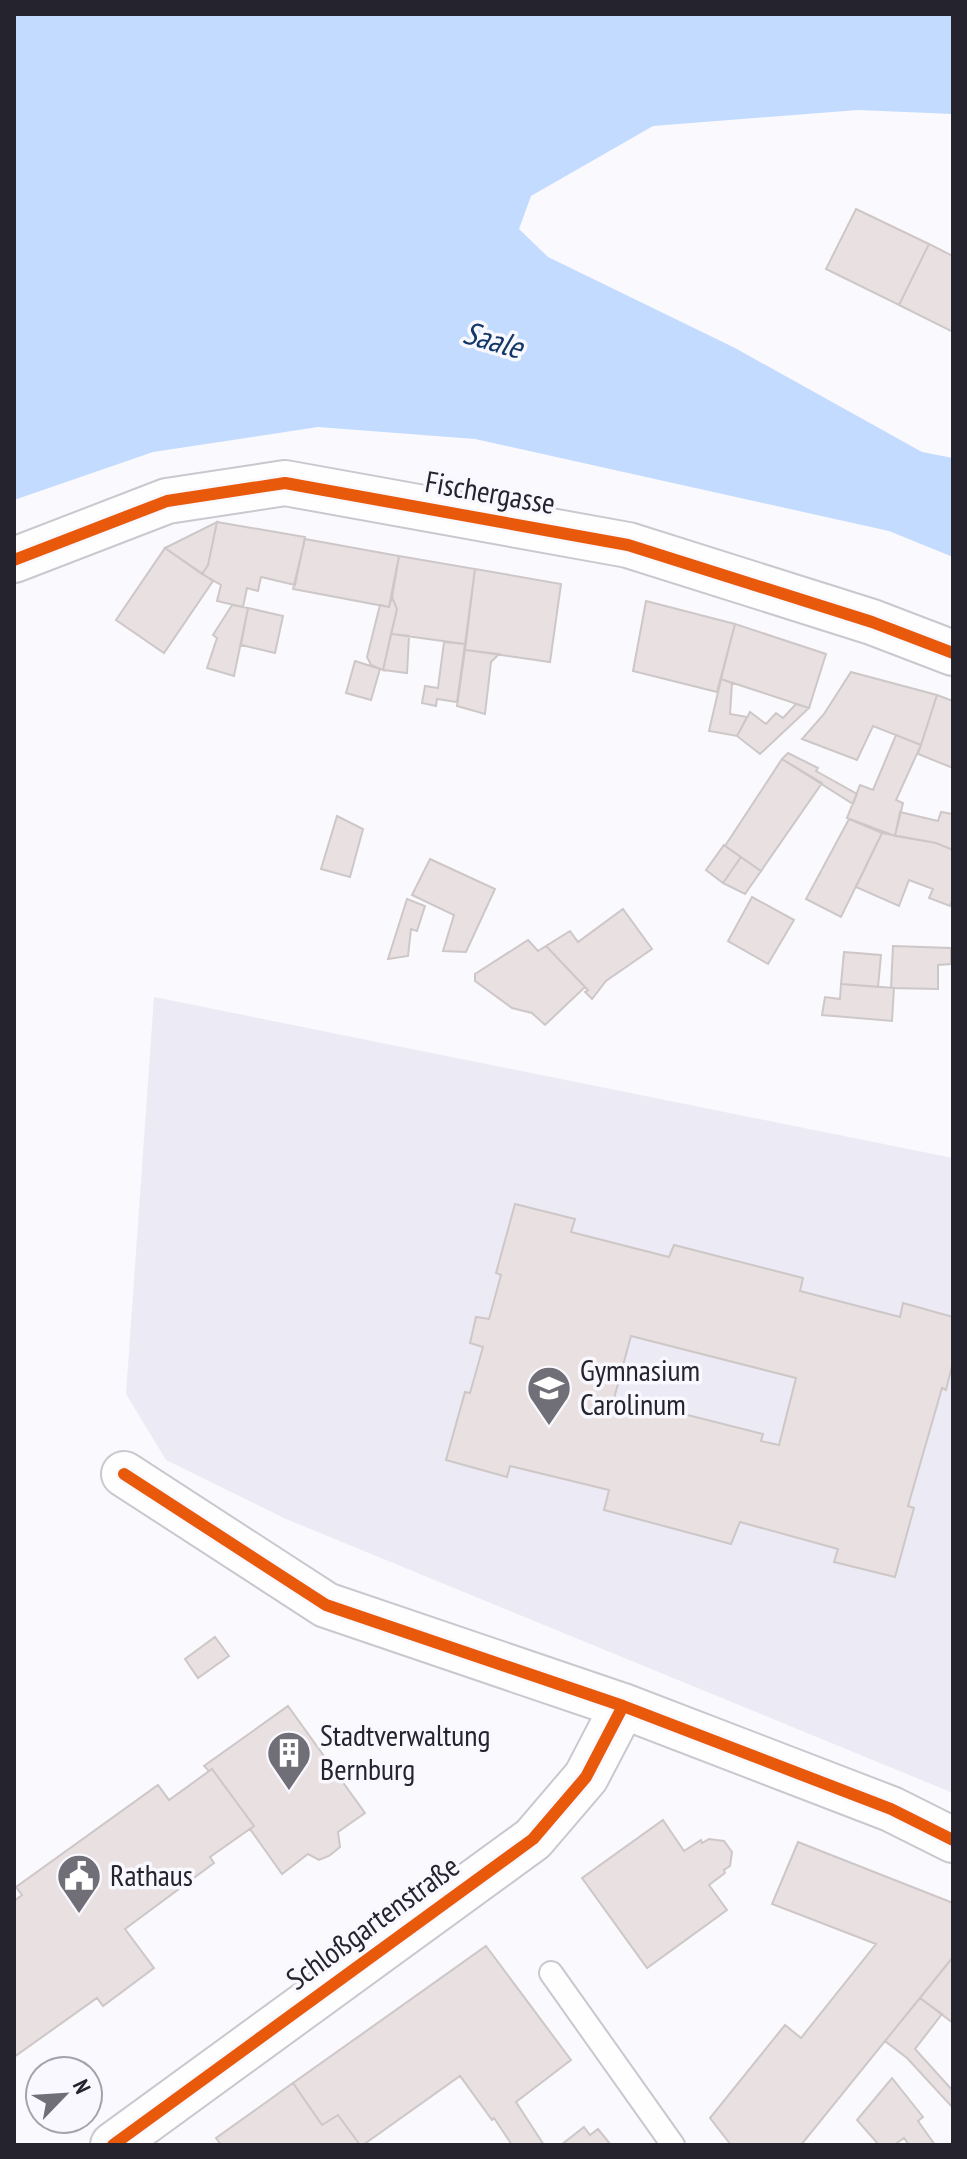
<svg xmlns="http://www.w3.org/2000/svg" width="967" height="2159" font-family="'PT Sans Narrow',sans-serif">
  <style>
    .built { fill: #eceaf4 }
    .water { fill: #c3dbfe }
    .building { fill: #e8e0e1; stroke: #cec7c7; stroke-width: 2; fill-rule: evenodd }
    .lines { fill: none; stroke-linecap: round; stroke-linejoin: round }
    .lane-casing { stroke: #c9c8cf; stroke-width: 26 }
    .street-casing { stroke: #c9c8cf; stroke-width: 48 }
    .lane { stroke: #fefeff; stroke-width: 22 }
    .street { stroke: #fefeff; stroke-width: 44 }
    .cycleway-casing { stroke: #f9f8fe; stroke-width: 17 }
    .cycleway { stroke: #e8590c; stroke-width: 12 }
    .labels { text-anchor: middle; stroke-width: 7; stroke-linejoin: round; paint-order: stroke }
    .street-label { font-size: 30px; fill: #25232e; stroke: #f9f8fe }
    .poi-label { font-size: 30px; fill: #25232e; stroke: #f9f8fe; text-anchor: start }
    .water-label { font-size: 32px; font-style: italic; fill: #133868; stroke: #f9f8fe }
  </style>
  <rect width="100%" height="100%" fill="#faf9fd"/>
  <path class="built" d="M154 997 953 1158V1793L286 1519 166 1460 126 1394Z"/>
  <path class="water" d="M14 14H953V114L858 110 653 126 531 196 519 229 548 257 735 348 922 452 953 458V557L889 531 475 439 318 427 153 452 14 500Z"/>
  <path class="building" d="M856 209 929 244 899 305 826 269Z
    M929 244 953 256V332L899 305Z
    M217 522 208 565 202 574 165 548Z
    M217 522 305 537 295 585 261 577 258 591 247 588 243 607 217 601 221 585 202 574 208 565Z
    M305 539 399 556 389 607 293 589Z
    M165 548 213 581 164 653 116 620Z
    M399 556 475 569 465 644 391 634 397 609 392 597Z
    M475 569 561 584 550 662 465 650Z
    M392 597 397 609 383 670 371 665 367 657 380 605 389 607Z
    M646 601 735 624 717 692 633 671Z
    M232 605 248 608 234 676 207 668 217 638 213 635Z
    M248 608 283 616 275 653 241 645Z
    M735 624 826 654 809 708 721 679Z
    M391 634 409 636 407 673 383 670Z
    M444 642 465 644 457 702 437 699 436 706 422 703 425 686 438 688Z
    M465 650 499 654 491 662 485 714 457 706Z
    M355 661 380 669 371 700 346 693Z
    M851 672 937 695 921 745 873 726 857 760 802 739 824 714Z
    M721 679 732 683 730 714 747 717 737 736 709 731Z
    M937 695 953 701V768L918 754Z
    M796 704 809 708 760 754 737 736 750 712 766 724 776 713 783 718Z
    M896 735 921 745 896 800 903 803 895 836 847 818 860 785 873 790Z
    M788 753 818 768 816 771 857 794 853 804 782 759Z
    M782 759 822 783 761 871 725 846Z
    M900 812 938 821 941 812 953 814V850L936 843 895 836Z
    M337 816 363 829 350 877 321 869Z
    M849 819 882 833 841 917 806 899Z
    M882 833 936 843 953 850V897L950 906 929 898 933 889 909 880 899 906 856 887Z
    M724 845 741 857 723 883 706 870Z
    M741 857 761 871 745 894 723 883Z
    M430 859 495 889 466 952 443 951 454 915 412 895Z
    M752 897 794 920 768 964 728 941Z
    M407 899 425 906 417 931 411 929 408 956 388 959Z
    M623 909 652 949 606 981 592 999 585 992 588 990 585 987 546 946 570 931 578 942Z
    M528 940 538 951 546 946 585 987 545 1025 532 1013 512 1008 475 981V974Z
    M893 946 951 948V964L938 965V989L891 988Z
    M844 952 881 955 878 987 841 984Z
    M841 984 894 988 892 1021 822 1015 825 997 840 999Z
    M515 1204 575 1219 571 1232 669 1257 674 1245 803 1278 800 1291 900 1317 903 1303 953 1317V1362L946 1390 942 1388 908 1506 914 1508 895 1577 834 1562 838 1549 740 1522 731 1544 604 1510 609 1490 510 1466 507 1477 446 1460 465 1392 470 1393 483 1347 470 1343 476 1317 489 1319 501 1275 496 1273ZM631 1336 796 1378 779 1445 761 1441 763 1434 632 1401 631 1407 613 1402Z
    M215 1637 229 1656 198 1678 185 1659Z
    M288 1706 365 1813 338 1832 340 1847 329 1856 319 1860 308 1854 282 1874 250 1829 254 1826 212 1769 209 1771 204 1766Z
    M212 1769 254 1826 210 1857 214 1863 125 1929 154 1968 103 2006 97 1998 14 2057V1901L22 1895 16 1887 158 1785 169 1800Z
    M663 1820 684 1851 701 1840 702 1843 709 1839 724 1841 732 1852 730 1866 724 1870 725 1873 709 1885 727 1910 647 1968 582 1878Z
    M798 1842 953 1903V1957L801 2145H731L710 2118 785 2025 801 2038 876 1944 772 1904Z
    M486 1946 571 2060 516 2102 544 2145H512L494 2118 492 2120 460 2076 363 2145H360L338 2115 322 2125 293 2083Z
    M953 1957V2023L920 1998Z
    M920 1998 942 2014 915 2049 953 2091V2108L907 2058 885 2041Z
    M892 2078 923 2117 918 2121 935 2145H909L904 2138 894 2145H879L857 2120Z
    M293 2083 322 2125 338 2115 360 2145H221L216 2138Z
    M584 2127 590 2135 598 2129 611 2145H561Z"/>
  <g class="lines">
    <g class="lane-casing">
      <path id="lane" d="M551 1973 673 2145"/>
    </g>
    <g class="street-casing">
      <path id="street" d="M14 560 167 501 285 483 628 545 872 622 953 653
        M124 1474 326 1605 623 1706 891 1809 953 1840
        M113 2145 533 1839 586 1777 623 1706"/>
    </g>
    <use href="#lane" class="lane"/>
    <use href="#street" class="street"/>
    <g class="cycleway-casing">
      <path id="cycleway" d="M14 560 167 501 285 483 628 545 872 622 953 653
        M124 1474 326 1605 623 1706 891 1809 953 1840
        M113 2145 533 1839 586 1777 623 1706"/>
    </g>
    <use href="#cycleway" class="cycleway"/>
  </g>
  <defs>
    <g id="school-pin" transform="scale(2.3)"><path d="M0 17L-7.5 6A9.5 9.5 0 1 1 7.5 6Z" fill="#706e76" stroke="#f9f8fe"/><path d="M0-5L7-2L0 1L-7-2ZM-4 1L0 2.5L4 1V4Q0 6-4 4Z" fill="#fff"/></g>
    <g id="building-pin" transform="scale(2.3)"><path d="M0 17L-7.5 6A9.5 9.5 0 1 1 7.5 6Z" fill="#706e76" stroke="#f9f8fe"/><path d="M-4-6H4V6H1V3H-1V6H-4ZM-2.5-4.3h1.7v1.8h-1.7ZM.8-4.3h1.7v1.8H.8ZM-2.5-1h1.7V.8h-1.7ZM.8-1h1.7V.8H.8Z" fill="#fff"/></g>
    <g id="civic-pin" transform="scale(2.3)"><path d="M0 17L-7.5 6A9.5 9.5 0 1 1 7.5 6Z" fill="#706e76" stroke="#f9f8fe"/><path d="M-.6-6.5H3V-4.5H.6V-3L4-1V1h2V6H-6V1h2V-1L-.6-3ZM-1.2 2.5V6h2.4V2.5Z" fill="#fff"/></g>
  </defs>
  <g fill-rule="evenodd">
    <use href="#school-pin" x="549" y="1388"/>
    <use href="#building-pin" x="289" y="1753"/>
    <use href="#civic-pin" x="79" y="1876"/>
  </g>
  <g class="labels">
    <g class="street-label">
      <text transform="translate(490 493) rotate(10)" y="10">Fischergasse</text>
      <text transform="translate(373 1923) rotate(-36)" y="10">Schloßgartenstraße</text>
    </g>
    <g class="poi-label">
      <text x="580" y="1381">Gymnasium<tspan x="580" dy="34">Carolinum</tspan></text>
      <text x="320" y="1746">Stadtverwaltung<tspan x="320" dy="34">Bernburg</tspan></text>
      <text x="110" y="1886">Rathaus</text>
    </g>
    <g class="water-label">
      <text transform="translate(493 340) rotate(16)" y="11">Saale</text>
    </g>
  </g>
  <rect width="967" height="2159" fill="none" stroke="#25232e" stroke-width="32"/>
  <g transform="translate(64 2095) rotate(65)"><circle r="38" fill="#f9f8fe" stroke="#a4a3ab" stroke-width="2"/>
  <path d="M0-6L14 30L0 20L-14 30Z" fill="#706e76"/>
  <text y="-12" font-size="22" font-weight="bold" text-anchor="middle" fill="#25232e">N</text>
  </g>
</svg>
